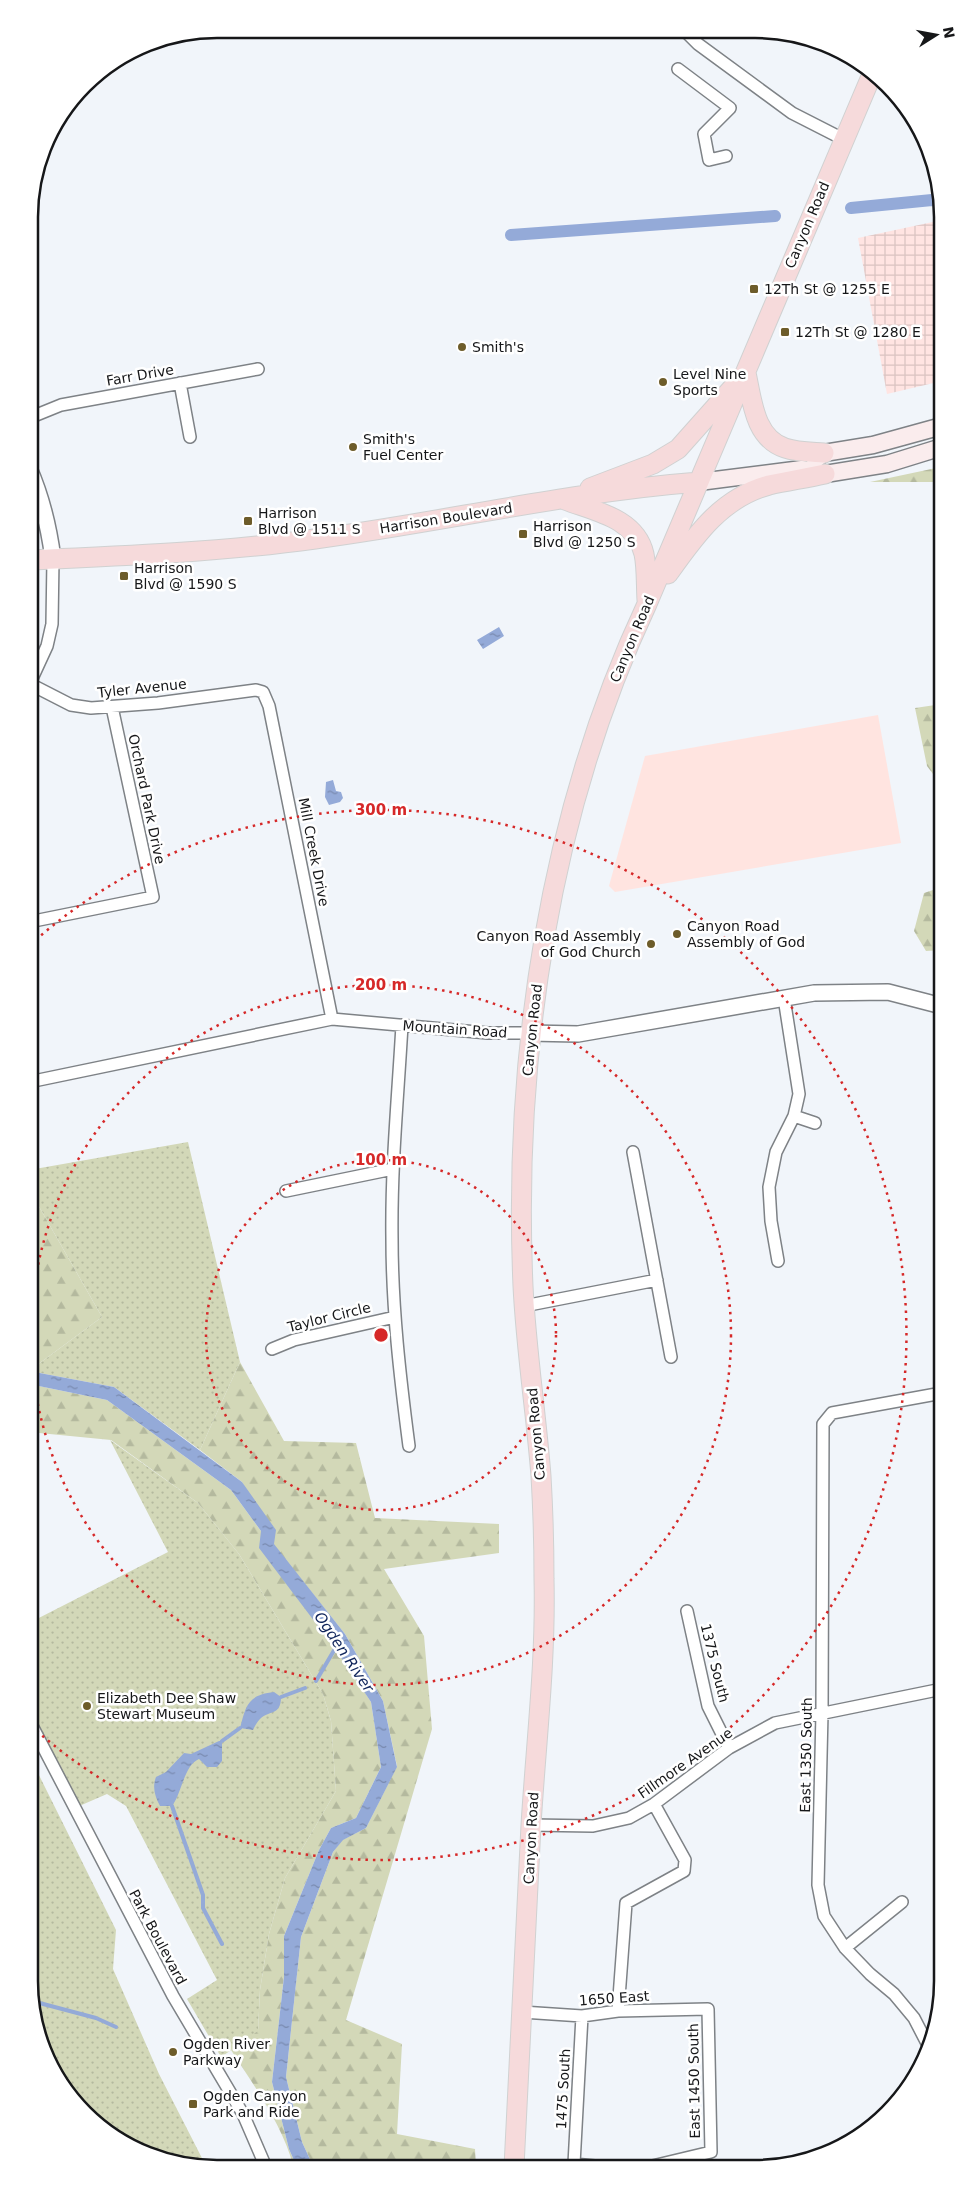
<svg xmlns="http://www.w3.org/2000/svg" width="971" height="2197" font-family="'DejaVu Sans',sans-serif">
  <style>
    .industrial { fill: url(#industrial-grid) }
    .education { fill: #ffe4e0 }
    .grass { fill: url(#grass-dots) }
    .forest { fill: url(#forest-firs) }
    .water { fill: url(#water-ripples) }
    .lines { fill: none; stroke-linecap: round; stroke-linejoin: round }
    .stream { stroke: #94aad8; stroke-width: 4 }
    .canal { stroke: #94aad8; stroke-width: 12 }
    .minor-casing { stroke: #7e8286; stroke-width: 14 }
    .tertiary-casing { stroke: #7e8286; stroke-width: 18 }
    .secondary-casing { stroke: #7e8286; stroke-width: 19 }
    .primary-casing { stroke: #d0d1d1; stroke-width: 21 }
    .minor { stroke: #fff; stroke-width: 11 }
    .tertiary { stroke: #fff; stroke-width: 15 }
    .secondary { stroke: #faeced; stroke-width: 16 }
    .primary { stroke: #f6dadb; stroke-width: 19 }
    .ring { fill: none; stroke: #d62828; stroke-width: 2.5; stroke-dasharray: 2.5 5 }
    .poi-dot { fill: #6d5c2a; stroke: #fff; stroke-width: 2 }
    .labels { text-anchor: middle; stroke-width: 5; stroke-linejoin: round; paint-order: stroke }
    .street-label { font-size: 14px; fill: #161719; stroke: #fff }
    .poi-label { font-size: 14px; fill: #161719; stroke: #fff; text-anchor: start }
    .water-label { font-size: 15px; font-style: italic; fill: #10255b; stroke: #fff }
    .rim { fill: none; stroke: #161719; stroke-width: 2.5 }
    .centre { fill: #d62828; stroke: #fff; stroke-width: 2.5 }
    .ring-label { font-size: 15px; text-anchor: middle; font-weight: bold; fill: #d62828; stroke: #fff; stroke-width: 5; stroke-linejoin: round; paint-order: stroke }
  </style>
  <defs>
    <pattern id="industrial-grid" width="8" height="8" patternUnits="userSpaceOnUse" patternTransform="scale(1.25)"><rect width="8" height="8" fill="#ffe4e2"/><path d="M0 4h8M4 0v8" fill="none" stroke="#dac3c1"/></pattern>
    <pattern id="grass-dots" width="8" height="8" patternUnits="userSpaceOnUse" patternTransform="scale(1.25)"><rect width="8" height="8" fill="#d3d8b8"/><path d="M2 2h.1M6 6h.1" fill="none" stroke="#b4b99e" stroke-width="1.8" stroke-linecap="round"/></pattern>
    <pattern id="forest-firs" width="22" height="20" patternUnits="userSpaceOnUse" patternTransform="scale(1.25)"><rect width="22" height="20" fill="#d3d8b8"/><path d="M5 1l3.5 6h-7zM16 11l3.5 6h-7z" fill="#b4b99e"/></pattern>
    <pattern id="water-ripples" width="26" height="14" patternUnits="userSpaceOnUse" patternTransform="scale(1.25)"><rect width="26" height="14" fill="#94aad8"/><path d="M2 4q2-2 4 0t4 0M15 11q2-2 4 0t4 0" fill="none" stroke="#7889ae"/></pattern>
  </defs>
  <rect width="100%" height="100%" fill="#f1f5fa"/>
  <path class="industrial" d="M942 220V381L887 394 858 238Z"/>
  <path class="education" d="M878 715 901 843 615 892 609 886 645 756Z"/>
  <path class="grass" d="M188 1142 240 1362 200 1450 114 1387 29 1371 102 1317 29 1189V1170Z
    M110 1440 198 1503 239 1554 323 1694 331 1721 336 1791 285 1878 269 1934 260 1990 258 2032 221 2057 187 1999 217 1980 126 1806 107 1794 77 1807 29 1715V1623L168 1552Z
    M29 1755 116 1930 113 1969 159 2074 205 2164 204 2165H180L133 2149 93 2121 54 2075 35 2029 29 1980Z"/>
  <path class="forest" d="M942 466V482H870L936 468Z
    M942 704V786L927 766 915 708Z
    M942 887V950L926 951 914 931 924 893Z
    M29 1189 102 1317 29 1371Z
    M240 1362 284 1441 356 1443 375 1518 499 1524V1553L384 1569 424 1636 432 1729 346 2020 402 2044 397 2134 475 2149 476 2167 313 2166 302 2142 286 2077 301 1937 333 1852 342 1840 366 1828 397 1766 383 1701 345 1634 273 1544 242 1482 200 1450Z
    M29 1384 107 1400 231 1490 261 1531 371 1702 381 1767 356 1818 331 1828 319 1850 284 1936V1977L272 2082 289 2149 296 2165H293C283 2126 253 2084 231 2050L258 2031 260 1990 269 1934 285 1878 336 1791 331 1721 323 1694 239 1554 198 1503 111 1440 29 1432Z"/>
  <path class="water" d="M499 627 504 636 483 649 477 640Z
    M333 780 336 791 341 792 343 798 340 802 329 805 325 797 326 782Z
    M29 1371 114 1387 242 1482 276 1530 274 1544 345 1634 383 1701 397 1767 366 1828 343 1840 333 1852 301 1937 286 2077 302 2142 313 2166 296 2165 289 2149 272 2082 284 1977V1936L319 1850 331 1828 356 1818 381 1767 371 1702 336 1650 259 1548 261 1531 231 1490 107 1400 29 1384Z
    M274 1692 281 1697C281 1716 269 1710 260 1719 257 1722 255 1726 253 1730L240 1728C246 1705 248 1695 274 1692Z
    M219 1741H222V1761L217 1767H207L199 1759C184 1765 182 1793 172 1806H160C155 1796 152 1788 156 1777L166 1772 184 1753 191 1754Z"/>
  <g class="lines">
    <path class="stream" d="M316 1681 336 1647
      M281 1697 305 1688
      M222 1741 240 1728
      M172 1806 203 1895V1908L222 1944
      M32 2001 96 2018 116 2027"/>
    <path class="canal" d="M851 208 932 200 940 201
      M511 235 775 216"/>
    <g class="minor-casing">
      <path id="minor" d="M686 32 698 44 792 113 843 139
        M678 69 730 108 704 134 709 160 726 156
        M180 383 190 437
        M29 418 61 405 258 369
        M30 684 71 705 91 708 158 703 256 690 263 692 269 706 332 1019
        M29 685 47 646 52 624 53 559
        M29 922 153 897 112 707
        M402 1025C398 1096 391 1167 392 1238 392 1308 400 1377 409 1446
        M29 1082 332 1019 488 1033H529
        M794 1116 815 1123
        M633 1152 671 1357
        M286 1191 393 1169
        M778 1261 771 1221 769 1187 776 1152 794 1116 799 1094 784 998
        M524 1306 657 1280
        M272 1349 294 1340 395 1317
        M687 1611 708 1706 729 1748
        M29 1720 173 1996 243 2114 265 2165
        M531 1825 593 1826 629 1818 654 1804 729 1748 775 1723 942 1689
        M845 1948 902 1902
        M618 2011 626 1903 684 1871 685 1860 654 1804
        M522 2012 582 2016 618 2011 708 2009 711 2152 644 2168
        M582 2016 574 2164 605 2167
        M929 2047 914 2018 894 1994 870 1974 845 1948 824 1916 818 1885 822 1713 823 1424 832 1413 942 1393"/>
    </g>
    <g class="tertiary-casing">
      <path id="tertiary" d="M29 468C42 498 49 527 53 559
        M529 1033 578 1034 814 993 888 992 942 1006"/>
    </g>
    <g class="secondary-casing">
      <path id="secondary" d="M815 460 824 453 873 445 942 426
        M699 482 802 469 825 474 887 464 942 447"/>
    </g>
    <g class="primary-casing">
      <path id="primary" d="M746 373C752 399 754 438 785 448 797 452 811 452 824 453
        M590 488 653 464 678 449 735 385
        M565 500C594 511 636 518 644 554 647 568 646 585 647 600
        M29 560C124 556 221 552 315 539 443 522 570 492 699 482
        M668 574C695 536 721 498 769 485 787 481 807 478 825 474
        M514 2167C520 2053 525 1939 531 1825 536 1743 546 1661 544 1579 544 1545 543 1510 541 1476 536 1412 526 1349 523 1286 513 1056 549 813 647 604L873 72"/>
    </g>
    <use href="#minor" class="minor"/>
    <use href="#tertiary" class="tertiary"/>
    <use href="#secondary" class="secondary"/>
    <use href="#primary" class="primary"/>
  </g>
  <g class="ring">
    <circle cx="381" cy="1335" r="175"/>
    <circle cx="381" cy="1335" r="350"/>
    <path d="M30 945A525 525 0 1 1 30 1725"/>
  </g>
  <g class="poi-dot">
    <rect x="749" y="284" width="10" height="10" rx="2.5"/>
    <rect x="780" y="327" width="10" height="10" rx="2.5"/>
    <circle cx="462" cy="347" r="5"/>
    <circle cx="663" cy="382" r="5"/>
    <circle cx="353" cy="447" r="5"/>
    <rect x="243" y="516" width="10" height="10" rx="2.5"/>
    <rect x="518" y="529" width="10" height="10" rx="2.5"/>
    <rect x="119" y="571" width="10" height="10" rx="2.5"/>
    <circle cx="677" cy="934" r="5"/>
    <circle cx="651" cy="944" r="5"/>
    <circle cx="87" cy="1706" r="5"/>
    <circle cx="173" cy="2052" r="5"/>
    <rect x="188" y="2099" width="10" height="10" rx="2.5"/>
  </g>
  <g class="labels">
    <g class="street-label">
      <text transform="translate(807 225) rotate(-67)" y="5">Canyon Road</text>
      <text transform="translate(140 375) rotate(-10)" y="5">Farr Drive</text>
      <text transform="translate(446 518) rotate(-9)" y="5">Harrison Boulevard</text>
      <text transform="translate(632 639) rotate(-67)" y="5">Canyon Road</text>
      <text transform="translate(142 688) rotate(-6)" y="5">Tyler Avenue</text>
      <text transform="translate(147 799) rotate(78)" y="5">Orchard Park Drive</text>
      <text transform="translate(314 852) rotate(79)" y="5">Mill Creek Drive</text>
      <text transform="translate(455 1029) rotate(4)" y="5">Mountain Road</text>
      <text transform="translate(532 1030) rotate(-84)" y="5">Canyon Road</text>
      <text transform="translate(329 1317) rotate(-14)" y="5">Taylor Circle</text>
      <text transform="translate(536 1434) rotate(-95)" y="5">Canyon Road</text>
      <text transform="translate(715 1663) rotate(76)" y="5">1375 South</text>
      <text transform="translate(806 1755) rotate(-89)" y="5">East 1350 South</text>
      <text transform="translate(685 1763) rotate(-35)" y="5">Fillmore Avenue</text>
      <text transform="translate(531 1838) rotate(-87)" y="5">Canyon Road</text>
      <text transform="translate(158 1937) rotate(62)" y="5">Park Boulevard</text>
      <text transform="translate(614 1998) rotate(-4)" y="5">1650 East</text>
      <text transform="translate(694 2081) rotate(-91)" y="5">East 1450 South</text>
      <text transform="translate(563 2089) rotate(-87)" y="5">1475 South</text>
    </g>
    <g class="poi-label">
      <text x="764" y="294">12Th St @ 1255 E</text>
      <text x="795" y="337">12Th St @ 1280 E</text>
      <text x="472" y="352">Smith's</text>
      <text x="673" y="379">Level Nine<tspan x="673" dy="16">Sports</tspan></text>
      <text x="363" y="444">Smith's<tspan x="363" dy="16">Fuel Center</tspan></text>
      <text x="258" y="518">Harrison<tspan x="258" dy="16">Blvd @ 1511 S</tspan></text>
      <text x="533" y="531">Harrison<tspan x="533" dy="16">Blvd @ 1250 S</tspan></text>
      <text x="134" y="573">Harrison<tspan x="134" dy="16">Blvd @ 1590 S</tspan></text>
      <text x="687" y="931">Canyon Road<tspan x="687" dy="16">Assembly of God</tspan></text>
      <text x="641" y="941" text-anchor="end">Canyon Road Assembly<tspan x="641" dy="16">of God Church</tspan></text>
      <text x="97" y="1703">Elizabeth Dee Shaw<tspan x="97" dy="16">Stewart Museum</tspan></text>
      <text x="183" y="2049">Ogden River<tspan x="183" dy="16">Parkway</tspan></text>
      <text x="203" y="2101">Ogden Canyon<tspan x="203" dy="16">Park and Ride</tspan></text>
    </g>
    <g class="water-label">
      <text transform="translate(344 1652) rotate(56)" y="5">Ogden River</text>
    </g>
  </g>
  <path d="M0 0H971V2197H0ZM217 38H755A179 179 0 0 1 934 217V1981A179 179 0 0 1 755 2160H217A179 179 0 0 1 38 1981V217A179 179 0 0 1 217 38Z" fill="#fff" fill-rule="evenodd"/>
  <path class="rim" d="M217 38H755A179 179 0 0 1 934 217V1981A179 179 0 0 1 755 2160H217A179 179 0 0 1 38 1981V217A179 179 0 0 1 217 38Z"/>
  <circle cx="381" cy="1335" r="8" class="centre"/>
  <g class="ring-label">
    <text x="381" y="815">300 m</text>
    <text x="381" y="990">200 m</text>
    <text x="381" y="1165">100 m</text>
  </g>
  <g transform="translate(936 35) rotate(79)" stroke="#ffffff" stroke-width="4" paint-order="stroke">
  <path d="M0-4L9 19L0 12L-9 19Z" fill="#161719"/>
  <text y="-8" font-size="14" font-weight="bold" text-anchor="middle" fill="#161719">N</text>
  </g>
</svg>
